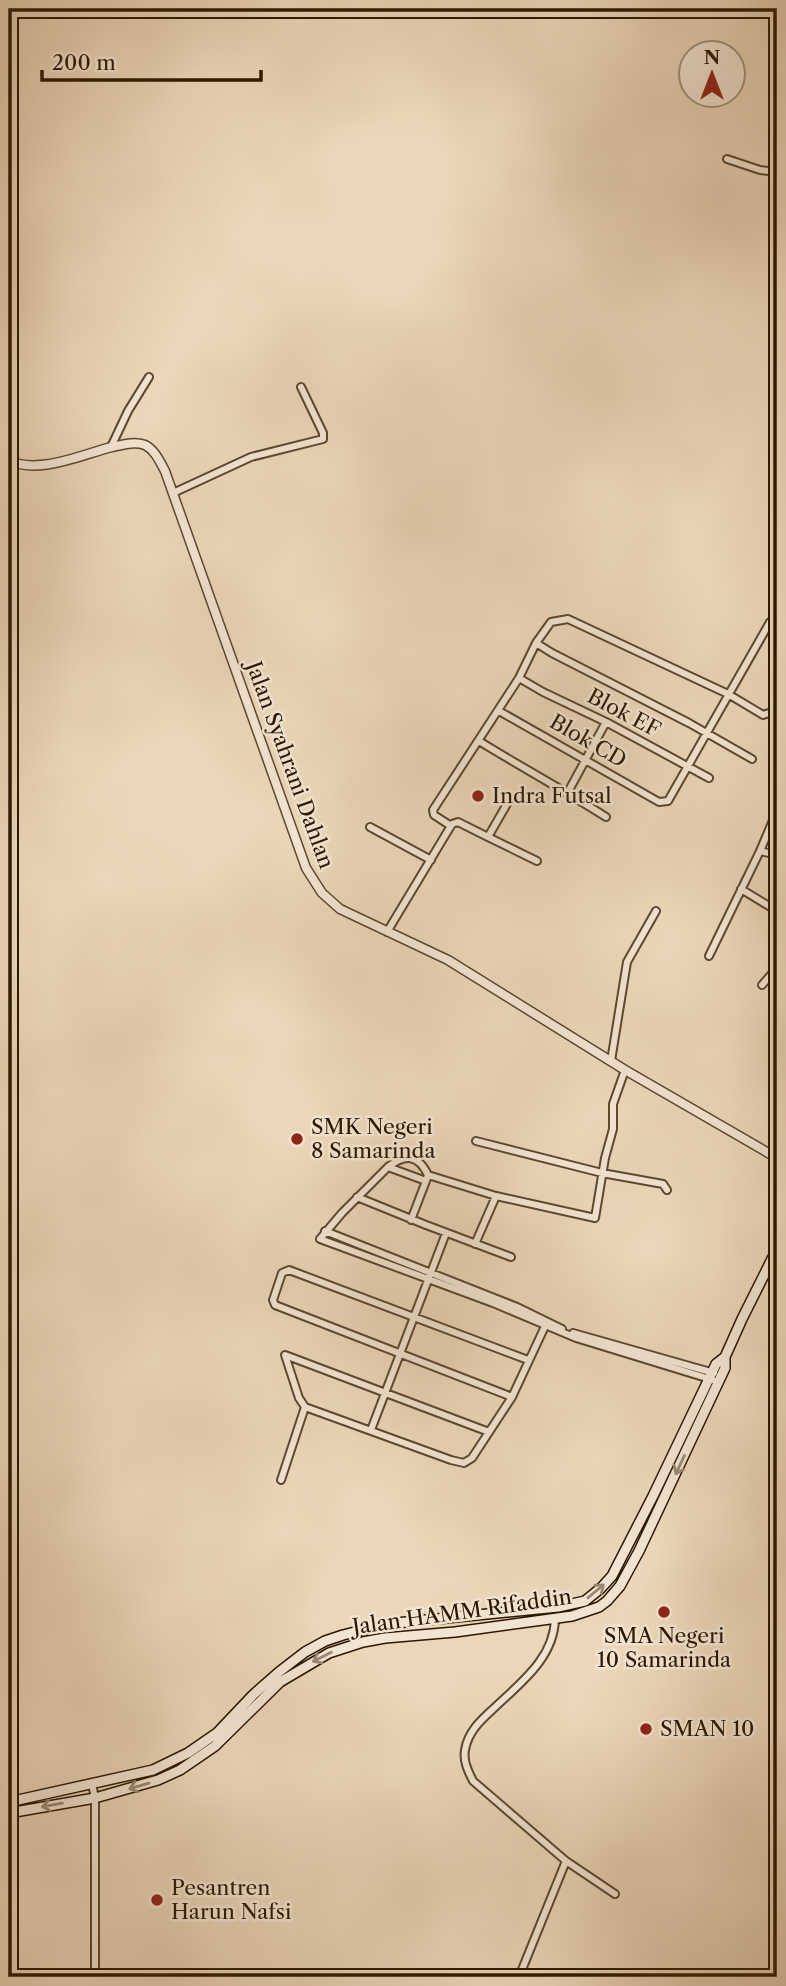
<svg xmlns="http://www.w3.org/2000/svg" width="786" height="1986" font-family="'Libre Caslon Text',serif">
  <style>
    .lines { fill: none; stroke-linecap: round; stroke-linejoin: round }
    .minor-casing { stroke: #5c482e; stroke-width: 10 }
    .tertiary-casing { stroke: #5c482e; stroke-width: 11 }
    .secondary-casing { stroke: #2c1800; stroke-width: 12 }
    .minor { stroke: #f2e4d2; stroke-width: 6 }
    .tertiary { stroke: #f2e4d2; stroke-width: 8 }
    .secondary { stroke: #f2e4d2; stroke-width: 9 }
    .oneway { stroke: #998874 }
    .poi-dot { fill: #8f2418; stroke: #f2e4d2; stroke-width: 2.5 }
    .labels { text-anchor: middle; stroke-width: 5; stroke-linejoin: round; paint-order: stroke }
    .street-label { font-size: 21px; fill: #2c1800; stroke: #f2e4d2 }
    .poi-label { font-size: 21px; fill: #2c1800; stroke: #f2e4d2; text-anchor: start }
  </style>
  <rect width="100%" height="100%" fill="#ebd6b9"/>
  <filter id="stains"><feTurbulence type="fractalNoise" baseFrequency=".00286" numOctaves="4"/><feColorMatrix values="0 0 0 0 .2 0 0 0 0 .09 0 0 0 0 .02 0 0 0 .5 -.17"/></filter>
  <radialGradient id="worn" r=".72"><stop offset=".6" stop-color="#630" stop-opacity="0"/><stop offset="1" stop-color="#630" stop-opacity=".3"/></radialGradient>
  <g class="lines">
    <g class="minor-casing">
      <path id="minor" d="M727 159 760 170 777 172
        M111 447 128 411 149 377
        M173 493 251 457 323 439V433L301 387
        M536 643 551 622 568 619 728 694 763 715 772 712 777 701
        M519 678 536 643 552 653 689 723 752 759
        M499 711 659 802 668 801 770 622
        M479 741C521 767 564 790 606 817
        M568 792 606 722
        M451 826 434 815 433 810 519 678 543 692 606 722 709 778
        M370 827 431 860
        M488 837 537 861
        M760 851 774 818
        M741 889 777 911
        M387 932 452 824 458 822 488 837 507 804
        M709 956 760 851 777 855
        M762 985 777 968
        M611 1061 627 962 656 911
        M625 1070 613 1104V1129L605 1158 595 1218 496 1196 428 1175 426 1181 388 1167 342 1213 320 1239 493 1303 576 1338 713 1380
        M476 1141 602 1173 663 1184 667 1190
        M388 1167C405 1154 418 1154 428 1175
        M357 1197 426 1225 511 1257
        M411 1220 426 1181
        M325 1231 517 1307 562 1329
        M475 1244 496 1196
        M573 1333 714 1373
        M512 1397 275 1305 273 1300 282 1273 289 1270 528 1360
        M371 1430 446 1233
        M489 1432 285 1355 299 1398 305 1407 451 1460 464 1463 472 1458 512 1397 547 1322
        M281 1480 305 1407
        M92 1784 95 1798V1977
        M566 1861 615 1894
        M9 1974V1977
        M519 1977 566 1861 473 1781C468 1771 463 1761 465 1750 468 1732 480 1721 492 1710 519 1684 554 1659 555 1619"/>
    </g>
    <g class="tertiary-casing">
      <path id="tertiary" d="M9 461C41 474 80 455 112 447 122 445 134 441 145 445 155 450 160 462 165 471L306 868 322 893 340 909 448 960 625 1070 777 1158"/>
    </g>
    <g class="secondary-casing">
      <path id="secondary" d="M9 1802 153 1770 188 1753 217 1733 253 1695 279 1672 305 1652 325 1641 343 1635 386 1624 558 1607 585 1601 601 1588 612 1576 653 1496 716 1364 725 1357
        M9 1813 95 1798 158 1780 180 1770 215 1746 280 1682 329 1653 363 1642 385 1638 455 1632 572 1616 599 1607 607 1601 620 1586 639 1551 725 1368V1357L742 1319 777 1249"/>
    </g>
    <use href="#minor" class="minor"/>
    <use href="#tertiary" class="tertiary"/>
    <use href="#secondary" class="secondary"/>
  </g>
  <defs><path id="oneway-shaft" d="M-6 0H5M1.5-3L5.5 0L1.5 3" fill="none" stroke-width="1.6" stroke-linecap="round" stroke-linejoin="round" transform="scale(1.75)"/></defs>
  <g class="oneway">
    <use href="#oneway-shaft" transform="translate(680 1465) rotate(115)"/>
    <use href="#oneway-shaft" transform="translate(596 1591) rotate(-40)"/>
    <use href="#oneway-shaft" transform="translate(322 1657) rotate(153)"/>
    <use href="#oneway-shaft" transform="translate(139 1786) rotate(164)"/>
    <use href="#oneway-shaft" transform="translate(52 1805) rotate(170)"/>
  </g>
  <g class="poi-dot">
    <circle cx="478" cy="796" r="7"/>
    <circle cx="297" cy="1139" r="7"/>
    <circle cx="664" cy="1612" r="7"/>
    <circle cx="646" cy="1729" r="7"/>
    <circle cx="157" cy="1900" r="7"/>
  </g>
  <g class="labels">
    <g class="street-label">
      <text transform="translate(624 713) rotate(28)" y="7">Blok EF</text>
      <text transform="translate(588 741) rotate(30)" y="7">Blok CD</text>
      <text transform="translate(290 765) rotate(70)" y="7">Jalan Syahrani Dahlan</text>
      <text transform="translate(462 1612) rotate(-8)" y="7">Jalan HAMM Rifaddin</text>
    </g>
    <g class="poi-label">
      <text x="492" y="803">Indra Futsal</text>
      <text x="311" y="1134">SMK Negeri<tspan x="311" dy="24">8 Samarinda</tspan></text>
      <text x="664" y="1643" text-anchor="middle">SMA Negeri<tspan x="664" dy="24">10 Samarinda</tspan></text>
      <text x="660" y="1736">SMAN 10</text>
      <text x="171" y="1895">Pesantren<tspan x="171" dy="24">Harun Nafsi</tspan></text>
    </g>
  </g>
  <rect width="786" height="1986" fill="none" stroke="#ebd6b9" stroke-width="35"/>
  <rect x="10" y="10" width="765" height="1965" fill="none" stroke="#2c1800" stroke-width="3.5"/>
  <rect x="18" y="18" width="751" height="1951" fill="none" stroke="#2c1800" stroke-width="2"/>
  <g transform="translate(712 74)"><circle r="33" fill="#f2e4d2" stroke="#a3927e" stroke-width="2"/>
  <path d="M0-5L12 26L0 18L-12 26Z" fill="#8f2418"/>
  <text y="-10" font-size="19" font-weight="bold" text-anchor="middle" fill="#2c1800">N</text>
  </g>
  <path d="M42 70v10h219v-10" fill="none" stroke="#2c1800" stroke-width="3.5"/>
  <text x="52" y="70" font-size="21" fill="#2c1800" stroke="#f2e4d2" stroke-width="5" paint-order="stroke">200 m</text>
  <rect width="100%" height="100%" filter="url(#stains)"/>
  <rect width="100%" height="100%" fill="url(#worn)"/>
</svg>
